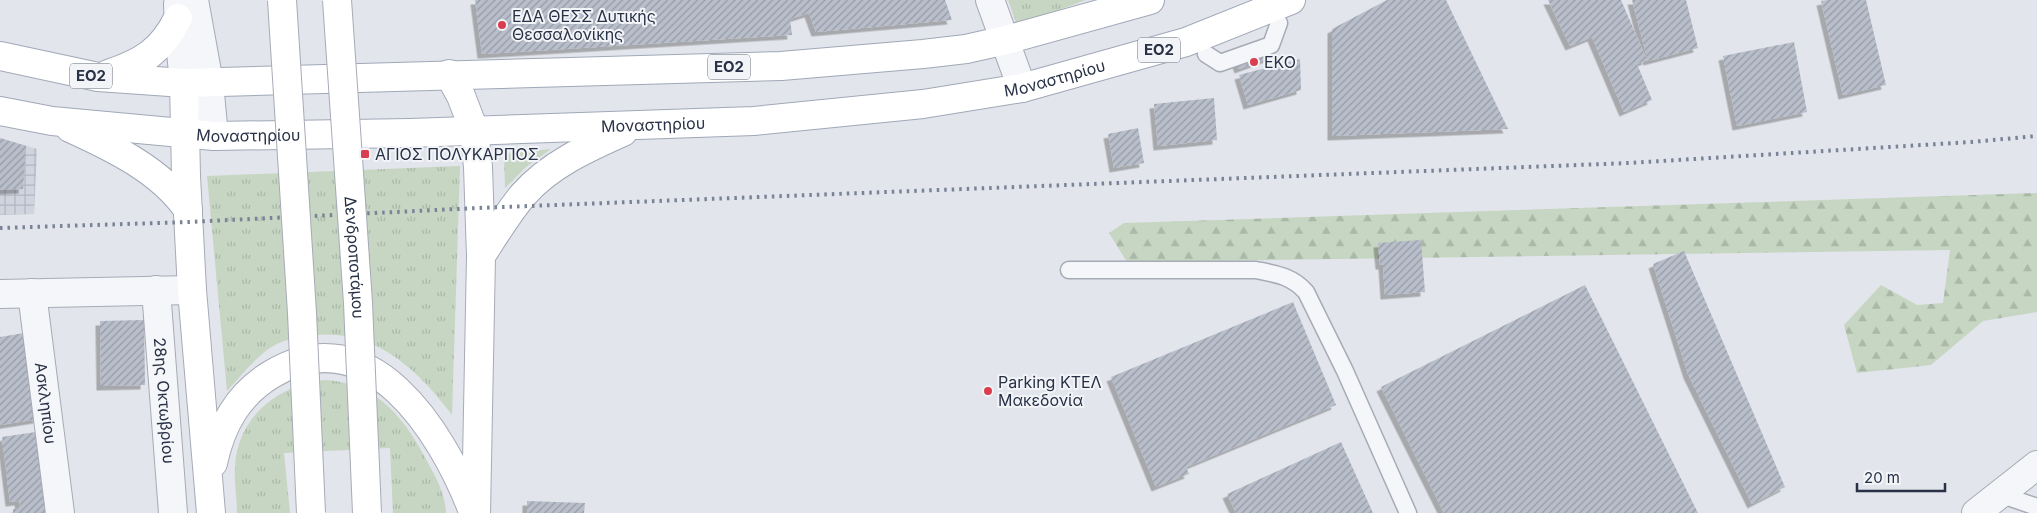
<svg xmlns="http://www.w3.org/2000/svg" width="2037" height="513" font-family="Inter,sans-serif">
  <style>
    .industrial { fill: url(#industrial-grid) }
    .grass { fill: url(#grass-tufts) }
    .forest { fill: url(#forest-firs) }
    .building { fill: url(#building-hatch); filter: url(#shadow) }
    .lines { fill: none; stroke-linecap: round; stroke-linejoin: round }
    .service-casing { stroke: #a6abb6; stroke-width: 19 }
    .minor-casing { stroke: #a6abb6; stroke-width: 30 }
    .tertiary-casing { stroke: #a6abb6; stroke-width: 30 }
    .secondary-casing { stroke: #a6abb6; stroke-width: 30 }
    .primary-casing { stroke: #a0a8b8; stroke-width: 30 }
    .service { stroke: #f5f6f9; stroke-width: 16 }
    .minor { stroke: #f5f6f9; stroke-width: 28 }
    .tertiary { stroke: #f5f6f9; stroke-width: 28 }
    .secondary { stroke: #fff; stroke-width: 28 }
    .primary { stroke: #fff; stroke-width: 28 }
    .rail { stroke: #7a8396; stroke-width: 4; stroke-dasharray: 2.5 5; stroke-linecap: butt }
    .secondary-bridge-casing { stroke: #a6abb6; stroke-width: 30; stroke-linecap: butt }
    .secondary-bridge { stroke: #fff; stroke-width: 28 }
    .poi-dot { fill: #da3d4d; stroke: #f2f4f8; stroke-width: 2 }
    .labels { text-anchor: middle; stroke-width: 4; stroke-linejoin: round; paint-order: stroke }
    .shield { fill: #f2f4f8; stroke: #656c7b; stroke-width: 1 }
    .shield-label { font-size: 15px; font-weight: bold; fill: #283145 }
    .poi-label { font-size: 16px; fill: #283145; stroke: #f2f4f8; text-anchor: start }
    .street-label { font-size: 16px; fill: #283145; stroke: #f2f4f8 }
  </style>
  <defs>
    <pattern id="industrial-grid" width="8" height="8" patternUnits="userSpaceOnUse" patternTransform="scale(1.25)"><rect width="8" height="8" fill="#cfd4de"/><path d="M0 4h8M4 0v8" fill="none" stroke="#b2b6c0"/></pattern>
    <pattern id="grass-tufts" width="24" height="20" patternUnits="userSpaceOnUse" patternTransform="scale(1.25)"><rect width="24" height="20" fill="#c6d6c2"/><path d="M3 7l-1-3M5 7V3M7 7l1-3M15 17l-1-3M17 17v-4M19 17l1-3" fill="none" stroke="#aab8a8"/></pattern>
    <pattern id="forest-firs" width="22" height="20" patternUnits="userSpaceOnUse" patternTransform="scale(1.25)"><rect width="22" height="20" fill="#c6d6c2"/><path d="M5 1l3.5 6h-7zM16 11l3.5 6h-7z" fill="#aab8a8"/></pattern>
    <pattern id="building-hatch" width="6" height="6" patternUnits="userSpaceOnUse" patternTransform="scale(1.25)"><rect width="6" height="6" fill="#b8beca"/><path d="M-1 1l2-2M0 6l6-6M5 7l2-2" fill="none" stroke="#969ba6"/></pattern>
    <filter id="shadow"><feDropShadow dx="-4.5" dy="4.5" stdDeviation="0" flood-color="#0004"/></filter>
  </defs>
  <rect width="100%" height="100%" fill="#e2e5eb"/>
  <path class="industrial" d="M0 138 37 149 34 214 0 215Z"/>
  <path class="grass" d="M1008 0H1086L1017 25Z
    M551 149 526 167 505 188 504 154Z
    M460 166 452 415C415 366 369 324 303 337 297 338 290 339 284 341 261 349 244 373 227 391L207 176Z
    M326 380C378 383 406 420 428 463 437 479 445 494 446 513H393L390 448 284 453 290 513H237C237 498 234 482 235 467 237 417 279 384 326 380Z"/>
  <path class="forest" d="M2037 193V312L1983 321 1931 365 1857 373 1844 325 1881 285 1917 305 1943 303 1950 250 1127 262 1109 233 1124 223Z"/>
  <path class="building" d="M475 0H945L952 20 816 32 809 13 790 19 792 35 482 54Z
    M1387 0H1446L1508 129 1332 136V29Z
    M1548 0H1621L1647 60 1637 64 1652 100 1624 112 1592 37 1570 46Z
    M1632 0H1686L1698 48 1648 61Z
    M1827 0H1866L1886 85 1843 95 1821 1Z
    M1262 41 1269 58 1239 69 1233 52Z
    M1794 42 1807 112 1737 126 1723 56Z
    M1300 59 1301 90 1248 105 1239 75Z
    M1214 98 1217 140 1158 146 1154 104Z
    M1138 128 1144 163 1114 168 1108 134Z
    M0 138 26 146 23 189 0 190Z
    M1421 240 1425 292 1385 295 1383 265H1380L1378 243Z
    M1684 251 1785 487 1752 504 1688 374 1653 264Z
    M1585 285 1698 513H1444L1381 387Z
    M1293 302 1336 405 1186 467 1189 474 1156 487 1111 377Z
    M144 320 145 385 101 386 100 321Z
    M24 333 38 419 0 425V337Z
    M36 432 47 513H13V509L20 508 19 501 10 502 2 437Z
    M1341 442 1373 513H1236L1227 494Z
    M527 501 585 503 584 513H527Z"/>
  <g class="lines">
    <g class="service-casing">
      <path id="service" d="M1206 54 1220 63 1271 45 1279 23
        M1069 270H1256C1276 274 1292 276 1306 292L1345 371 1408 513
        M1999 494 2037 507"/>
    </g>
    <g class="minor-casing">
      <g id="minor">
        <path d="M990 0 1022 88"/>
        <path id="s1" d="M156 290 173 513"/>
        <path id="s2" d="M32 293 60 513"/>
      </g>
    </g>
    <g class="tertiary-casing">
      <path id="tertiary" d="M194 0 209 83 214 136
        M178 4 179 31 184 83
        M0 294 192 290
        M1976 513 2037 465"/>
    </g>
    <g class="secondary-casing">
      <path id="secondary" d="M449 74 461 96 474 130 478 167 481 256 476 513
        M184 83 186 176 192 290 211 513
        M213 463C221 425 238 394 272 374 370 315 442 432 472 509"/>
    </g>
    <g class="primary-casing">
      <g id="primary">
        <path d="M0 56 98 77 184 83 781 66 923 54 966 49 1006 40 1150 0"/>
        <path d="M108 74C142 63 162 51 178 18"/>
        <path id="s3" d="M0 111 52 121 214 136 410 133 754 121 923 104 1022 88 1186 42 1291 0"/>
        <path d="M70 128C112 147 162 171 188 210"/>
        <path d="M481 256C494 236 507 214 523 195 549 165 587 148 623 132"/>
      </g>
    </g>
    <use href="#service" class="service"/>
    <use href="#minor" class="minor"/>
    <use href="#tertiary" class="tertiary"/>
    <use href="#secondary" class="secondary"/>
    <use href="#primary" class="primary"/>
    <path class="rail" d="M0 228 188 222 478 208 1629 163 1971 142 2037 136"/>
    <g class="secondary-bridge-casing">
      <g id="secondary-bridge">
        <path d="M282 0 302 313 311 513"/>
        <path id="s4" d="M337 0 358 303 367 513"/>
      </g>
    </g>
    <use href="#secondary-bridge" class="secondary-bridge"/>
  </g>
  <g class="poi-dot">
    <circle cx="502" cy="25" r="5"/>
    <circle cx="1254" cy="62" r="5"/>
    <rect x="360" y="149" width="10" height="10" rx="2.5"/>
    <circle cx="988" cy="391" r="5"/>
  </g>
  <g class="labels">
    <g class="shield">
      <rect x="1138" y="37.5" width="42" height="25" rx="4"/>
      <rect x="708" y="54.5" width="42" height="25" rx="4"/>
      <rect x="70" y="63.5" width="42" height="25" rx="4"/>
    </g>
    <g class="shield-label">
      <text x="1159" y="55">ΕΟ2</text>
      <text x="729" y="72">ΕΟ2</text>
      <text x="91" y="81">ΕΟ2</text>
    </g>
    <g class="poi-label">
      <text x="512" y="22">ΕΔΑ ΘΕΣΣ Δυτικής<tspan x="512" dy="18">Θεσσαλονίκης</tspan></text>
      <text x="1264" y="68">EKO</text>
      <text x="375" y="160">ΑΓΙΟΣ ΠΟΛΥΚΑΡΠΟΣ</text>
      <text x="998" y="388">Parking ΚΤΕΛ<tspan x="998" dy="18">Μακεδονία</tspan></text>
    </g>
    <g class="street-label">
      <text dy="6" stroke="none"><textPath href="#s3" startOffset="1060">Μοναστηρίου</textPath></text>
      <text dy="6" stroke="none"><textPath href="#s3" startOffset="655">Μοναστηρίου</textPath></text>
      <text dy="6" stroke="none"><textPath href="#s3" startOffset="250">Μοναστηρίου</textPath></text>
      <text dy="6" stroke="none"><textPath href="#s4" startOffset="258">Δενδροποτάμου</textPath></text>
      <text dy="6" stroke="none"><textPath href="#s1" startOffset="111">28ης Οκτωβρίου</textPath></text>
      <text dy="6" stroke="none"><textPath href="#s2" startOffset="111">Ασκληπίου</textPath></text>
    </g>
  </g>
  <path d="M1857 483v8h88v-8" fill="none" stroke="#283145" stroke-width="2.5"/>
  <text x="1864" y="483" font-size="15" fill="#283145" stroke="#f2f4f8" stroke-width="4" paint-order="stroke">20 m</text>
</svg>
